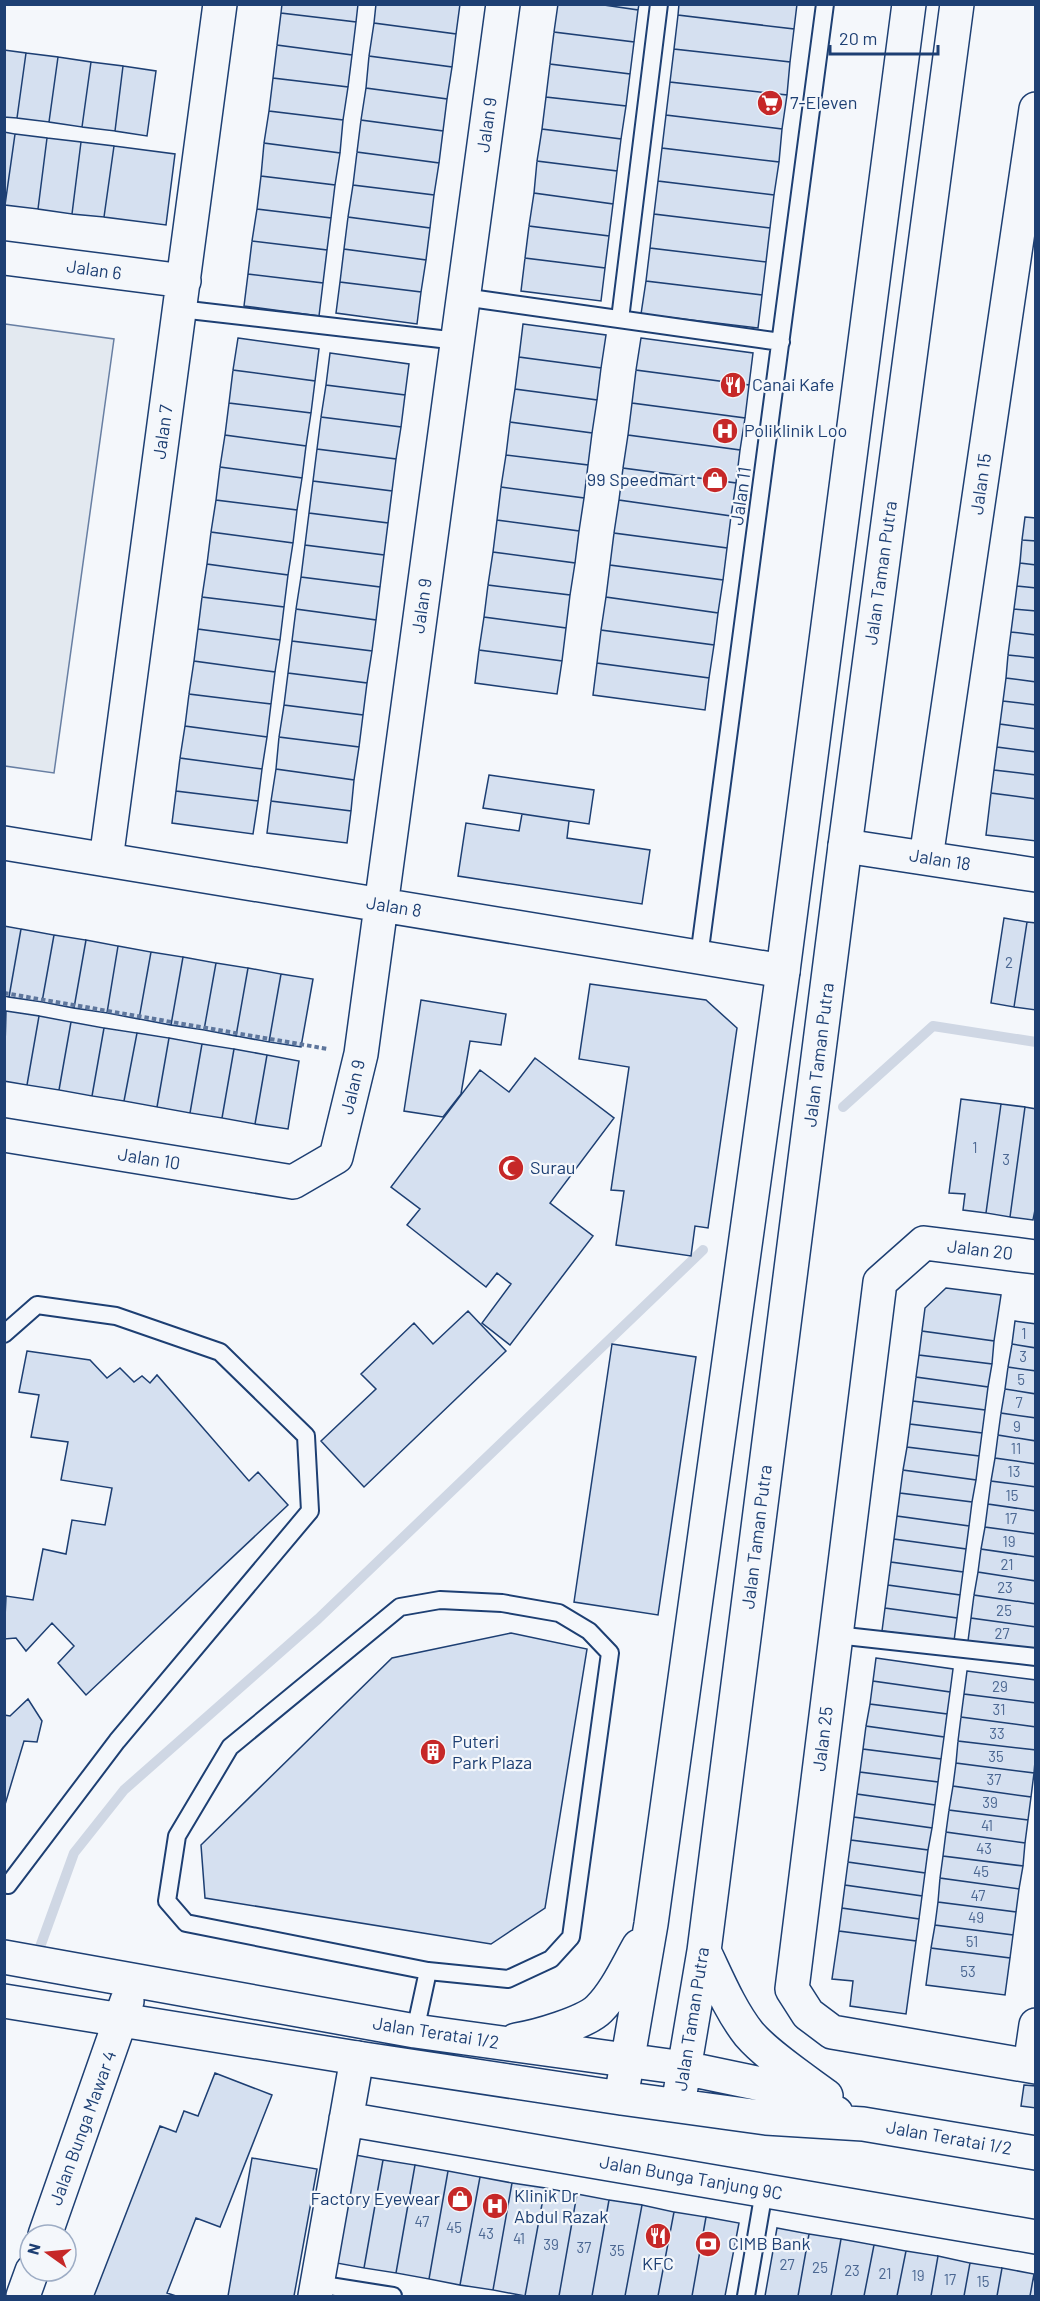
<svg xmlns="http://www.w3.org/2000/svg" width="1040" height="2301" font-family="Barlow,sans-serif">
  <style>
    .green { fill: #e3e9f0; stroke: #687fa3; stroke-width: 1.5 }
    .lines { fill: none; stroke-linecap: round; stroke-linejoin: round }
    .stream { stroke: #cfd7e4; stroke-width: 10 }
    .building { fill: #d5e0f0; stroke: #1d3f73; stroke-width: 1.5 }
    .lane-casing { stroke: #1d3f73; stroke-width: 20 }
    .street-casing { stroke: #1d3f73; stroke-width: 36 }
    .secondary-casing { stroke: #1d3f73; stroke-width: 36 }
    .path { stroke: #5e769c; stroke-width: 4; stroke-dasharray: 4.5 3; stroke-linecap: butt }
    .lane { stroke: #f4f7fb; stroke-width: 16 }
    .street { stroke: #f4f7fb; stroke-width: 33 }
    .secondary { stroke: #f4f7fb; stroke-width: 33 }
    .labels { text-anchor: middle; stroke-width: 4.5; stroke-linejoin: round; paint-order: stroke }
    .number-label { font-size: 15px; fill: #4b6792 }
    .poi-label { font-size: 18px; fill: #1d3f73; stroke: #f4f7fb; text-anchor: start }
    .street-label { font-size: 18px; fill: #1d3f73; stroke: #f4f7fb }
  </style>
  <rect width="100%" height="100%" fill="#f4f7fb"/>
  <path class="green" d="M5 324 114 339 54 773 5 766Z"/>
  <g class="lines">
    <path class="stream" d="M843 1107 933 1026 1036 1042
      M36 1958 74 1853 124 1790 318 1619 703 1250"/>
  </g>
  <path class="building" d="M282 4H358L356 22 281 13Z
    M376 4H460L456 34 374 23Z
    M558 4H597L638 10 634 42 554 32Z
    M597 4H639L638 10Z
    M679 4H797L794 29 678 15Z
    M281 13 356 22 352 55 277 45Z
    M678 15 794 29 790 62 674 49Z
    M374 23 456 34 452 67 369 56Z
    M554 32 634 42 630 74 550 64Z
    M277 45 352 55 348 87 273 78Z
    M674 49 790 62 787 95 670 82Z
    M4 50 26 53 17 118 4 117Z
    M26 53 58 57 49 122 17 118Z
    M369 56 452 67 447 99 366 88Z
    M58 57 91 62 82 127 49 122Z
    M91 62 123 66 115 131 82 127Z
    M550 64 630 74 626 106 546 97Z
    M123 66 156 71 147 136 115 131Z
    M273 78 348 87 343 120 269 111Z
    M670 82 787 95 782 129 666 115Z
    M366 88 447 99 443 131 361 120Z
    M546 97 626 106 621 139 542 129Z
    M269 111 343 120 340 153 264 143Z
    M666 115 782 129 779 162 662 148Z
    M361 120 443 131 439 163 357 152Z
    M542 129 621 139 617 171 537 161Z
    M4 132 15 134 5 205H4Z
    M15 134 47 138 38 209 5 205Z
    M47 138 81 142 72 214 38 209Z
    M81 142 114 146 104 217 72 214Z
    M264 143 340 153 335 185 261 176Z
    M114 146 175 154 166 225 104 217Z
    M662 148 779 162 774 195 658 181Z
    M357 152 439 163 434 195 353 185Z
    M537 161 617 171 613 204 534 193Z
    M261 176 335 185 331 218 257 209Z
    M658 181 774 195 770 228 654 214Z
    M353 185 434 195 430 228 348 217Z
    M534 193 613 204 609 236 529 226Z
    M257 209 331 218 327 250 252 241Z
    M654 214 770 228 766 262 650 248Z
    M348 217 430 228 426 260 344 249Z
    M529 226 609 236 605 268 525 258Z
    M252 241 327 250 323 283 248 274Z
    M650 248 766 262 762 295 646 281Z
    M344 249 426 260 421 292 340 282Z
    M525 258 605 268 601 301 521 291Z
    M248 274 323 283 319 316 244 306Z
    M646 281 762 295 758 328 641 314Z
    M340 282 421 292 417 324 336 313Z
    M523 324 606 335 601 368 519 357Z
    M238 338 319 349 315 381 233 370Z
    M641 338 753 353 749 385 636 370Z
    M330 353 409 364 405 395 326 385Z
    M519 357 601 368 597 400 515 389Z
    M233 370 315 381 311 413 229 403Z
    M636 370 749 385 745 418 632 403Z
    M326 385 405 395 401 427 321 417Z
    M515 389 597 400 592 433 510 422Z
    M229 403 311 413 306 446 225 435Z
    M632 403 745 418 740 450 628 435Z
    M321 417 401 427 396 459 317 449Z
    M510 422 592 433 588 465 506 455Z
    M225 435 306 446 302 478 220 467Z
    M628 435 740 450 736 483 623 468Z
    M317 449 396 459 392 491 313 481Z
    M506 455 588 465 584 498 501 487Z
    M220 467 302 478 297 510 216 500Z
    M623 468 736 483 731 516 619 500Z
    M313 481 392 491 388 523 309 513Z
    M501 487 584 498 579 531 497 520Z
    M216 500 297 510 293 543 211 532Z
    M619 500 731 516 727 548 614 533Z
    M309 513 388 523 384 555 305 545Z
    M1025 517 1036 518V541L1022 540Z
    M497 520 579 531 575 563 493 552Z
    M211 532 293 543 288 575 207 564Z
    M614 533 727 548 723 580 610 565Z
    M1022 540 1036 541V565L1020 563Z
    M305 545 384 555 380 587 301 577Z
    M493 552 575 563 570 595 488 585Z
    M1020 563 1036 565V588L1017 586Z
    M207 564 288 575 284 607 202 597Z
    M610 565 723 580 718 613 606 597Z
    M301 577 380 587 376 620 296 609Z
    M488 585 570 595 566 628 484 617Z
    M1017 586 1036 588V611L1014 609Z
    M202 597 284 607 280 640 198 629Z
    M606 597 718 613 714 645 601 630Z
    M296 609 376 620 372 651 292 641Z
    M1014 609 1036 611V635L1011 632Z
    M484 617 566 628 562 661 479 650Z
    M198 629 280 640 275 672 194 661Z
    M601 630 714 645 709 678 597 663Z
    M1011 632 1036 635V658L1008 655Z
    M292 641 372 651 367 683 288 673Z
    M479 650 562 661 557 694 475 683Z
    M1008 655 1036 658V682L1006 678Z
    M194 661 275 672 271 704 189 694Z
    M597 663 709 678 705 710 593 695Z
    M288 673 367 683 363 715 284 705Z
    M1006 678 1036 682V705L1003 701Z
    M189 694 271 704 267 737 185 726Z
    M1003 701 1036 705V729L1000 724Z
    M284 705 363 715 359 747 279 737Z
    M1000 724 1036 729V752L997 747Z
    M185 726 267 737 262 769 180 758Z
    M279 737 359 747 354 780 276 769Z
    M997 747 1036 752V775L994 770Z
    M180 758 262 769 258 801 176 791Z
    M276 769 354 780 351 811 271 801Z
    M994 770 1036 775V799L991 793Z
    M489 775 594 790 589 824 483 808Z
    M176 791 258 801 253 834 172 823Z
    M991 793 1036 799V841L986 835Z
    M271 801 351 811 347 843 267 833Z
    M522 814 569 821 567 838 650 850 642 904 458 876 466 823 519 831Z
    M1004 918 1027 922 1014 1007 991 1003Z
    M1027 922 1036 923V1010L1014 1007Z
    M4 926 21 929 9 997 4 996Z
    M21 929 54 935 42 1002 9 997Z
    M54 935 86 940 74 1008 42 1002Z
    M86 940 118 946 107 1013 74 1008Z
    M118 946 151 952 139 1019 107 1013Z
    M151 952 183 957 171 1025 139 1019Z
    M183 957 216 963 204 1030 171 1025Z
    M216 963 248 968 236 1036 204 1030Z
    M248 968 281 974 269 1042 236 1036Z
    M281 974 313 979 301 1047 269 1042Z
    M590 984 706 1000 737 1028 708 1228 695 1226 691 1256 616 1245 624 1191 611 1190 629 1067 579 1059Z
    M421 1000 506 1014 501 1045 470 1041 461 1094 443 1117 404 1111Z
    M6 1011 39 1016 27 1085 4 1081Z
    M39 1016 71 1022 59 1090 27 1085Z
    M71 1022 104 1028 92 1096 59 1090Z
    M104 1028 137 1033 124 1101 92 1096Z
    M137 1033 169 1038 157 1107 124 1101Z
    M169 1038 202 1044 190 1113 157 1107Z
    M202 1044 234 1049 222 1118 190 1113Z
    M234 1049 267 1055 255 1124 222 1118Z
    M267 1055 299 1061 288 1129 255 1124Z
    M535 1058 614 1118 550 1203 593 1236 510 1345 482 1323 511 1284 497 1273 486 1287 407 1225 420 1209 391 1187 480 1070 509 1092Z
    M961 1099 1001 1104 986 1213 963 1210 965 1194 949 1193Z
    M1001 1104 1025 1107 1010 1217 986 1213Z
    M1025 1107 1036 1109V1205L1033 1220 1010 1217Z
    M946 1288 1001 1295 994 1341 922 1331 925 1308Z
    M468 1311 506 1351 364 1487 321 1441 376 1389 361 1374 414 1323 433 1344Z
    M1015 1321 1036 1324V1348L1012 1344Z
    M922 1331 994 1341 992 1364 919 1355Z
    M612 1344 696 1357 658 1615 574 1602Z
    M1012 1344 1036 1348V1371L1008 1367Z
    M27 1351 90 1360 107 1378 120 1368 134 1382 142 1376 150 1383 157 1375 249 1481 258 1472 288 1505 86 1695 58 1663 74 1646 52 1623 26 1651 16 1638 4 1639 6 1596 33 1600 43 1549 66 1554 72 1520 105 1525 112 1488 61 1480 68 1442 31 1437 39 1395 19 1392Z
    M919 1355 992 1364 988 1387 916 1377Z
    M1008 1367 1036 1371V1394L1005 1389Z
    M916 1377 988 1387 985 1410 913 1401Z
    M1005 1389 1036 1394V1418L1001 1413Z
    M913 1401 985 1410 982 1433 910 1424Z
    M1001 1413 1036 1418V1441L998 1435Z
    M910 1424 982 1433 979 1456 907 1447Z
    M998 1435 1036 1441V1464L995 1458Z
    M907 1447 979 1456 976 1480 903 1470Z
    M995 1458 1036 1464V1487L991 1481Z
    M903 1470 976 1480 972 1502 900 1493Z
    M991 1481 1036 1487V1511L988 1504Z
    M900 1493 972 1502 969 1526 897 1516Z
    M988 1504 1036 1511V1534L985 1527Z
    M897 1516 969 1526 966 1549 894 1539Z
    M985 1527 1036 1534V1557L981 1549Z
    M894 1539 966 1549 963 1572 891 1562Z
    M981 1549 1036 1557V1581L978 1572Z
    M891 1562 963 1572 960 1595 888 1585Z
    M978 1572 1036 1581V1604L974 1595Z
    M888 1585 960 1595 957 1618 885 1608Z
    M974 1595 1036 1604V1627L971 1618Z
    M885 1608 957 1618 954 1641 882 1631Z
    M971 1618 1036 1627V1651L968 1641Z
    M511 1633 587 1649 545 1908 491 1944 205 1898 201 1845 392 1658Z
    M876 1658 953 1669 950 1692 873 1681Z
    M967 1671 1036 1680V1703L964 1694Z
    M873 1681 950 1692 947 1714 870 1704Z
    M964 1694 1036 1703V1727L961 1717Z
    M28 1699 42 1721 37 1742 24 1741 4 1808V1715L10 1716Z
    M870 1704 947 1714 944 1737 866 1726Z
    M961 1717 1036 1727V1750L958 1741Z
    M866 1726 944 1737 941 1759 863 1749Z
    M958 1741 1036 1750 1034 1773 956 1763Z
    M863 1749 941 1759 938 1782 860 1772Z
    M956 1763 1034 1773 1031 1797 953 1786Z
    M860 1772 938 1782 935 1805 857 1794Z
    M953 1786 1031 1797 1028 1820 949 1810Z
    M857 1794 935 1805 932 1828 854 1817Z
    M949 1810 1028 1820 1025 1843 946 1832Z
    M854 1817 932 1828 928 1850 851 1840Z
    M946 1832 1025 1843 1023 1866 943 1856Z
    M851 1840 928 1850 925 1873 848 1862Z
    M943 1856 1023 1866 1019 1889 940 1878Z
    M848 1862 925 1873 922 1896 845 1885Z
    M940 1878 1019 1889 1016 1912 938 1902Z
    M845 1885 922 1896 919 1919 842 1908Z
    M938 1902 1016 1912 1013 1935 935 1925Z
    M842 1908 919 1919 916 1941 839 1931Z
    M935 1925 1013 1935 1010 1958 931 1948Z
    M839 1931 916 1941 906 2014 850 2006 853 1981 832 1979Z
    M931 1948 1010 1958 1005 1995 926 1985Z
    M215 2073 272 2095 220 2227 196 2218 167 2293 176 2296H94L160 2126 176 2132 184 2111 198 2116Z
    M1024 2085 1036 2086V2108L1021 2106Z
    M350 2154 383 2160 364 2268 331 2262Z
    M252 2158 317 2169 294 2296H228Z
    M383 2160 415 2165 396 2273 364 2268Z
    M415 2165 448 2171 429 2279 396 2273Z
    M448 2171 480 2177 460 2285 429 2279Z
    M480 2177 512 2183 493 2290 460 2285Z
    M512 2183 545 2188 525 2296 493 2290Z
    M545 2188 577 2194 559 2296H525Z
    M577 2194 609 2200 592 2296H559Z
    M609 2200 642 2205 625 2296H592Z
    M642 2205 674 2212 658 2296H625Z
    M674 2212 706 2217 692 2296H658Z
    M706 2217 739 2223 725 2296H692Z
    M777 2228 809 2234 798 2296H765Z
    M809 2234 841 2239 831 2296H798Z
    M841 2239 874 2245 864 2296H831Z
    M874 2245 906 2251 897 2296H864Z
    M906 2251 938 2256 931 2296H897Z
    M938 2256 970 2263 964 2296H931Z
    M970 2263 1002 2268 997 2296H964Z
    M1002 2268 1034 2274 1030 2296H997Z
    M1034 2274 1036 2296H1030Z"/>
  <g class="lines">
    <g class="lane-casing">
      <path id="lane" d="M463 297 781 342
        M180 309 458 341
        M620 319 659 4
        M699 957 825 4
        M4 1334 37 1305 116 1316 220 1352 306 1436 310 1511 117 1741 8 1885 4 1884
        M440 1600 502 1603 559 1613 589 1631 610 1653 571 1937 551 1959 508 1979 428 1971 186 1923 167 1901 177 1836 230 1747 400 1607Z
        M836 1635 1036 1657
        M415 2031 428 1971
        M317 2284 393 2296
        M746 2296 764 2191"/>
    </g>
    <g class="street-casing">
      <path id="street" d="M4 258 184 281
        M4 843 783 971
        M845 846 1036 875
        M926 858 1036 109
        M106 860 220 4
        M4 1135 293 1182 336 1157 361 1054 503 4
        M1036 1257 924 1243 880 1282 792 1989 808 2014 832 2032 1036 2067
        M1030 2066 1036 2025
        M346 2119 1036 2237
        M315 2296 357 2058"/>
    </g>
    <g class="secondary-casing">
      <path id="secondary" d="M704 1951C717 1978 730 2010 749 2034 767 2055 803 2079 826 2096
        M4 1957 415 2031 684 2068 766 2085 836 2113
        M4 2001 357 2058 621 2098 766 2118 863 2124 1036 2153
        M516 2040C536 2037 585 2023 599 2009 616 1992 627 1967 639 1946
        M621 2098 651 1924 783 971 909 4
        M678 2105 704 1951 845 846 957 4
        M45 2235 127 2001
        M23 2296 32 2271"/>
    </g>
    <path class="path" d="M4 993 328 1049"/>
    <use href="#lane" class="lane"/>
    <use href="#street" class="street"/>
    <use href="#secondary" class="secondary"/>
  </g>
  <defs>
    <g id="supermarket-disc" transform="scale(1.35)"><circle r="9.5" fill="#c62828" stroke="#f4f7fb"/><path d="M-6-5.5h2.5l.6 2H6L4.5 2H-2.5L-4.4-4H-6ZM-1.5 3.2a1.3 1.3 0 1 0 .1 0ZM3 3.2a1.3 1.3 0 1 0 .1 0Z" fill="#fff"/></g>
    <g id="restaurant-disc" transform="scale(1.35)"><circle r="9.5" fill="#c62828" stroke="#f4f7fb"/><path d="M-5-6h1v4h1v-4h1v4h1v-4h1v5L-1.5 .5V6h-2V.5L-5-1ZM5-6V6H3V1.5H1.5Q1.5-4 5-6Z" fill="#fff"/></g>
    <g id="hospital-disc" transform="scale(1.35)"><circle r="9.5" fill="#c62828" stroke="#f4f7fb"/><path d="M-5-5h3v3.5h4V-5h3V5h-3V1.5h-4V5h-3Z" fill="#fff"/></g>
    <g id="shop-disc" transform="scale(1.35)"><circle r="9.5" fill="#c62828" stroke="#f4f7fb"/><path d="M-5-2.5h2.3a2.7 3.5 0 0 1 5.4 0H5L5.5 6h-11ZM-1.5-2.5h3a1.5 2.3 0 0 0-3 0Z" fill="#fff"/></g>
    <g id="mosque-disc" transform="scale(1.35)"><circle r="9.5" fill="#c62828" stroke="#f4f7fb"/><path d="M3.5-4.9A6 6 0 1 0 3.5 4.9A5 5 0 1 1 3.5-4.9Z" fill="#fff"/></g>
    <g id="building-disc" transform="scale(1.35)"><circle r="9.5" fill="#c62828" stroke="#f4f7fb"/><path d="M-4-6H4V6H1V3H-1V6H-4ZM-2.5-4.3h1.7v1.8h-1.7ZM.8-4.3h1.7v1.8H.8ZM-2.5-1h1.7V.8h-1.7ZM.8-1h1.7V.8H.8Z" fill="#fff"/></g>
    <g id="bank-disc" transform="scale(1.35)"><circle r="9.5" fill="#c62828" stroke="#f4f7fb"/><path d="M-6-4H6V4H-6ZM0-2.3a2.3 2.3 0 1 0 0 4.6a2.3 2.3 0 1 0 0-4.6Z" fill="#fff"/></g>
  </defs>
  <g fill-rule="evenodd">
    <use href="#supermarket-disc" x="770" y="103"/>
    <use href="#restaurant-disc" x="733" y="385"/>
    <use href="#hospital-disc" x="725" y="431"/>
    <use href="#shop-disc" x="715" y="480"/>
    <use href="#mosque-disc" x="511" y="1168"/>
    <use href="#building-disc" x="433" y="1752"/>
    <use href="#shop-disc" x="460" y="2199"/>
    <use href="#hospital-disc" x="495" y="2206"/>
    <use href="#restaurant-disc" x="658" y="2236"/>
    <use href="#bank-disc" x="708" y="2244"/>
  </g>
  <g class="labels">
    <g class="number-label">
      <text x="1009" y="968">2</text>
      <text x="975" y="1153">1</text>
      <text x="1006" y="1165">3</text>
      <text x="1024" y="1339">1</text>
      <text x="1023" y="1362">3</text>
      <text x="1021" y="1385">5</text>
      <text x="1019" y="1408">7</text>
      <text x="1017" y="1432">9</text>
      <text x="1016" y="1454">11</text>
      <text x="1014" y="1477">13</text>
      <text x="1012" y="1501">15</text>
      <text x="1011" y="1524">17</text>
      <text x="1009" y="1547">19</text>
      <text x="1007" y="1570">21</text>
      <text x="1005" y="1593">23</text>
      <text x="1004" y="1616">25</text>
      <text x="1002" y="1639">27</text>
      <text x="1000" y="1692">29</text>
      <text x="999" y="1715">31</text>
      <text x="997" y="1739">33</text>
      <text x="996" y="1762">35</text>
      <text x="994" y="1785">37</text>
      <text x="990" y="1808">39</text>
      <text x="987" y="1831">41</text>
      <text x="984" y="1854">43</text>
      <text x="981" y="1877">45</text>
      <text x="978" y="1901">47</text>
      <text x="976" y="1923">49</text>
      <text x="972" y="1947">51</text>
      <text x="968" y="1977">53</text>
      <text x="422" y="2227">47</text>
      <text x="454" y="2233">45</text>
      <text x="486" y="2239">43</text>
      <text x="519" y="2244">41</text>
      <text x="551" y="2250">39</text>
      <text x="584" y="2253">37</text>
      <text x="617" y="2256">35</text>
      <text x="787" y="2270">27</text>
      <text x="820" y="2273">25</text>
      <text x="852" y="2276">23</text>
      <text x="885" y="2279">21</text>
      <text x="918" y="2281">19</text>
      <text x="950" y="2285">17</text>
      <text x="983" y="2287">15</text>
    </g>
    <g class="poi-label">
      <text x="790" y="109">7-Eleven</text>
      <text x="752" y="391">Canai Kafe</text>
      <text x="744" y="437">Poliklinik Loo</text>
      <text x="696" y="486" text-anchor="end">99 Speedmart</text>
      <text x="530" y="1174">Surau</text>
      <text x="452" y="1748">Puteri<tspan x="452" dy="21">Park Plaza</tspan></text>
      <text x="514" y="2202">Klinik Dr<tspan x="514" dy="21">Abdul Razak</tspan></text>
      <text x="440" y="2205" text-anchor="end">Factory Eyewear</text>
      <text x="728" y="2250">CIMB Bank</text>
      <text x="658" y="2270" text-anchor="middle">KFC</text>
    </g>
    <g class="street-label">
      <text transform="translate(487 125) rotate(-82)" y="6">Jalan 9</text>
      <text transform="translate(94 270) rotate(8)" y="6">Jalan 6</text>
      <text transform="translate(163 432) rotate(-82)" y="6">Jalan 7</text>
      <text transform="translate(981 484) rotate(-82)" y="6">Jalan 15</text>
      <text transform="translate(741 496) rotate(-82)" y="6">Jalan 11</text>
      <text transform="translate(881 573) rotate(-82)" y="6">Jalan Taman Putra</text>
      <text transform="translate(422 606) rotate(-82)" y="6">Jalan 9</text>
      <text transform="translate(940 860) rotate(9)" y="6">Jalan 18</text>
      <text transform="translate(394 907) rotate(9)" y="6">Jalan 8</text>
      <text transform="translate(819 1055) rotate(-83)" y="6">Jalan Taman Putra</text>
      <text transform="translate(353 1087) rotate(-77)" y="6">Jalan 9</text>
      <text transform="translate(149 1159) rotate(9)" y="6">Jalan 10</text>
      <text transform="translate(980 1250) rotate(7)" y="6">Jalan 20</text>
      <text transform="translate(757 1537) rotate(-83)" y="6">Jalan Taman Putra</text>
      <text transform="translate(823 1739) rotate(-83)" y="6">Jalan 25</text>
      <text transform="translate(692 2019) rotate(-81)" y="6">Jalan Taman Putra</text>
      <text transform="translate(436 2033) rotate(9)" y="6">Jalan Teratai 1/2</text>
      <text transform="translate(83 2128) rotate(-70)" y="6">Jalan Bunga Mawar 4</text>
      <text transform="translate(949 2138) rotate(10)" y="6">Jalan Teratai 1/2</text>
      <text transform="translate(691 2178) rotate(10)" y="6">Jalan Bunga Tanjung 9C</text>
    </g>
  </g>
  <rect width="1040" height="2301" fill="none" stroke="#1d3f73" stroke-width="12"/>
  <g transform="translate(48 2253) rotate(285)"><circle r="28" fill="#f4f7fb" stroke="#9eadc5" stroke-width="1.5"/>
  <path d="M0-4.5L10 22L0 15L-10 22Z" fill="#c62828"/>
  <text y="-9" font-size="16" font-weight="bold" text-anchor="middle" fill="#1d3f73">N</text>
  </g>
  <path d="M830 45v9h108v-9" fill="none" stroke="#1d3f73" stroke-width="3"/>
  <text x="839" y="45" font-size="18" fill="#1d3f73" stroke="#f4f7fb" stroke-width="4.5" paint-order="stroke">20 m</text>
</svg>
